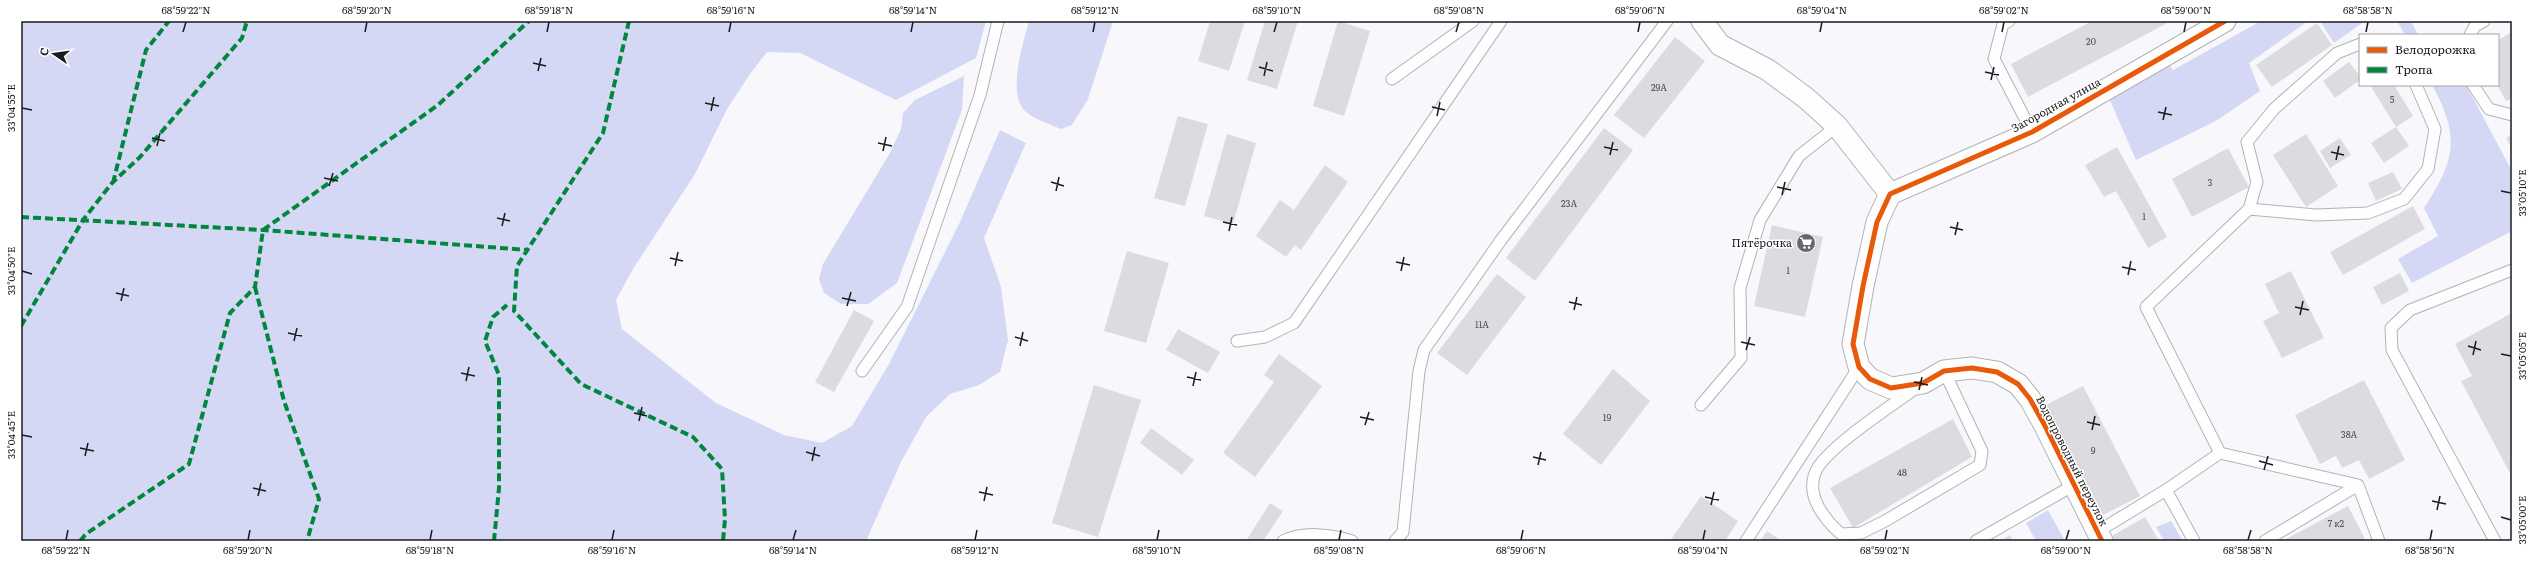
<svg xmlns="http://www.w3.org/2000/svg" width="2533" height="562" font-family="Literata,serif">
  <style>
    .green { fill: #d5d8f5 }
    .building { fill: #dcdce0 }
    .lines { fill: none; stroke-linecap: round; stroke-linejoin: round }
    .lane-casing { stroke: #b3b3b7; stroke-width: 13 }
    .street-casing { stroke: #b3b3b7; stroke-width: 23 }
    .lane { stroke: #fefeff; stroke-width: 11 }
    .street { stroke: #fefeff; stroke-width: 21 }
    .quiet { stroke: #00873e; stroke-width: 4; stroke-dasharray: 8 4; stroke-linecap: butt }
    .cycleway-casing { stroke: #fff; stroke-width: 8 }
    .cycleway { stroke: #e8590c; stroke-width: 5 }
    .ticks { fill: none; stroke: #1a1b1e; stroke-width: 1.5 }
    .labels { text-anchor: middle; stroke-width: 3; stroke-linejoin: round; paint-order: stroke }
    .number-label { font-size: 9px; fill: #4a4b4e }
    .street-label { font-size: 11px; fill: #1a1b1e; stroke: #fff }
    .poi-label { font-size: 11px; fill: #1a1b1e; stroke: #fff; text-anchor: end }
    .neatline { fill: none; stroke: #1a1b1e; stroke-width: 1.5 }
    .ticks-label { font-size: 10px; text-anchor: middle; fill: #1a1b1e }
  </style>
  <rect width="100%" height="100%" fill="#f7f7fc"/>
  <path class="green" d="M21 21H986L976 58 896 100 800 53 767 52 750 74 727 109 695 174 633 269 616 300 622 329 716 403 784 435 822 443 852 426 889 364 960 222 1000 130 1026 143 984 238 1001 287 1008 340 1000 372 979 385 950 394 926 417 901 462 866 541H21Z
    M1029 21H1113L1088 99 1072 125 1061 129C1050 124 1035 120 1025 111 1007 93 1023 44 1029 21Z
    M2261 21H2308L2249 63 2260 91 2216 121 2136 160 2109 98 2167 62 2173 70Z
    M2320 21H2365L2334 43Z
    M2397 21H2411L2418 35H2405Z
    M964 76 962 110 897 283 868 304H841L824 293 819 279 823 264 890 153 901 129 903 113 915 100Z
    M2432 85H2466L2512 171V231L2412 283 2398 259 2438 236 2424 208C2456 160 2460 136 2432 85Z
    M2048 510 2065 541H2036L2026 523Z
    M2171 521 2183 541H2164L2156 527Z"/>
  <path class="building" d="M1210 21H1245L1229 71 1198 61Z
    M1265 21H1298L1277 89 1247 80Z
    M1338 21 1370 31 1344 116 1313 106Z
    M2092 21H2171L2028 97 2011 64Z
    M2317 23 2332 45 2272 87 2256 65Z
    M2512 32V98L2506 101 2497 85 2498 40Z
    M1675 37 1705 61 1644 138 1614 115Z
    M2349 62 2360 76V80L2335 98 2323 81Z
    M2370 85H2394L2413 116 2396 127Z
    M1178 116 1208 124 1185 206 1154 198Z
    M2396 127 2409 146 2384 163 2371 143Z
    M1604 128 1633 150 1535 281 1506 258Z
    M1227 134 1256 143 1233 224 1204 216Z
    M2306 134 2338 186 2306 207 2273 155Z
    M2512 135V149L2506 138Z
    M2340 138 2351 155 2330 168 2320 151Z
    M2117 147 2167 237 2148 248 2116 191 2104 197 2085 165Z
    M2228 148 2249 187 2192 217 2172 179Z
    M1325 165 1348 182 1301 250 1295 245 1286 257 1256 236 1280 200 1294 210Z
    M2393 172 2402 189 2376 201 2368 183Z
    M2413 206 2425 229 2343 275 2330 252Z
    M1772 225 1823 237 1805 317 1754 306Z
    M1127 251 1169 263 1146 343 1104 331Z
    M2291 271 2324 338 2282 358 2263 321 2279 313 2265 284Z
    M2400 273 2409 291 2382 305 2373 287Z
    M1497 274 1526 297 1467 375 1437 353Z
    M854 310 874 321 834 392 815 382Z
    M2512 313V477L2461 381 2472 376 2455 344Z
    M1178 329 1220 352 1208 373 1166 350Z
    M1279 354 1322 386 1255 477 1223 453 1274 382 1264 375Z
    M1613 369 1650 401 1601 465 1563 434Z
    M2364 380 2405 460 2369 479 2359 460 2342 468 2336 456 2320 464 2295 415Z
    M1094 385 1141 400 1098 537 1052 523Z
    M2083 386 2140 496 2103 515 2046 405Z
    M1953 419 1972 457 1853 528 1830 488Z
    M1151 428 1194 460 1182 475 1140 443Z
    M1701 496 1738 521 1725 541H1670Z
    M1270 503 1283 511 1263 541H1246Z
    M2348 506 2366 541H2282Z
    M2145 517 2159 541H2112L2110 537Z
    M1767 531 1782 541H1760Z
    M2010 535 2013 541H2000Z"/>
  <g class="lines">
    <g class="lane-casing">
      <path id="lane" d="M2009 21 2003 24 1994 59 2032 132
        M2470 35 2475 26 2484 21
        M1392 79 1473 21
        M2473 85 2489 109 2512 115
        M2249 209 2316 215 2368 213 2404 199 2428 169 2435 129 2416 85
        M1237 341 1265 337 1294 323 1501 21
        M862 371 907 307 980 95 998 21
        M1916 388C1894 404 1823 450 1815 473 1806 496 1824 519 1841 534L1861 533 1885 521 1980 465 1982 451 1944 371
        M1701 405 1741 358 1740 288 1760 220 1799 156 1837 126
        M2220 453 2146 307 2249 209 2257 182 2247 142 2274 109 2337 53 2360 44
        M2166 490 2194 541
        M2097 532 2166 490 2220 453 2358 485 2379 541
        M1283 541C1303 531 1332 534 1352 541
        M1395 541 1403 532 1419 371 1424 350 1501 240 1667 21
        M1746 541 1859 367
        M1976 541 2074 485
        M2265 541 2358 485
        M2495 541 2392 350 2391 328 2410 310 2512 270"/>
    </g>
    <g class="street-casing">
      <path id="street" d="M1702 21 1720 45 1768 70 1806 98 1837 126 1890 194
        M1890 194 1877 222 1863 286 1853 344 1859 367 1870 379 1891 388 1923 383 1944 371 1972 368 1997 372 2018 384 2030 399 2044 424 2102 541
        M1890 194 2032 132 2225 21"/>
    </g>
    <use href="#lane" class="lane"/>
    <use href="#street" class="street"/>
    <path class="quiet" d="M629 21 603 133 517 266 514 311 581 384 693 437 722 469 725 519 723 541
      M113 183 146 50 169 21
      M21 217 263 230 528 250
      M255 287 284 401 319 499 307 541
      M21 326 83 220 112 183 140 157 242 38 247 21
      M80 541 86 534 189 464 230 313 255 287 263 230 438 105 529 21
      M494 541 499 488V375L485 341 493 317 507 305"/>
    <g class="cycleway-casing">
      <path id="cycleway" d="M2102 541 2044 424 2030 399 2018 384 1997 372 1972 368 1944 371 1923 383 1891 388 1870 379 1859 367 1853 344 1863 286 1877 222 1890 194 2032 132 2225 21"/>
    </g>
    <use href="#cycleway" class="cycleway"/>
  </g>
  <path class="ticks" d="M183 32 186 22M365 32 367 22M547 32 549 22M729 32 731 22M911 32 913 22M1093 32 1095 22M1274 32 1277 22M1456 32 1459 22M1638 32 1640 22M1820 32 1822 22M2002 32 2004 22M2184 32 2186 22M2366 32 2368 22M533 63 546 66M1259 67 1273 71M538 71 541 58M1985 72 1999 75M1264 76 1267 62M1991 80 1994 67M705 103 719 106M1432 107 1445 110M22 108 32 110M711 111 714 97M2158 112 2172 115M1437 116 1440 102M2163 120 2166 107M152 138 165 141M878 143 892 146M157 146 160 133M1604 147 1618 150M883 151 886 137M2331 152 2344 155M1610 155 1613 142M2336 160 2339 146M324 178 338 181M1051 182 1064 186M329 186 333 173M1777 187 1791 190M1056 191 1059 177M2501 191 2511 193M1782 195 1785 182M497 218 510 221M1223 222 1237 225M502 226 505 213M1950 227 1963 230M1229 231 1232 217M1955 235 1958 222M670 258 683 261M1396 262 1410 265M675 266 678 252M2122 267 2136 270M22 271 32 274M1401 271 1404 257M2128 275 2131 261M116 293 129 296M842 298 856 301M121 301 124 288M1569 302 1582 305M847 306 851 292M2295 307 2309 310M1574 310 1577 297M2300 315 2303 301M288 333 302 336M1015 337 1028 341M294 341 297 328M1741 342 1755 345M1020 346 1023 332M2468 346 2481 350M1746 350 1750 337M2501 354 2511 356M2473 355 2476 341M461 373 475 376M1187 377 1201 380M466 381 469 367M1914 382 1928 385M1193 386 1196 372M1919 390 1922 377M634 413 647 416M1360 417 1374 420M639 421 642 407M2087 422 2100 425M1365 425 1369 412M2092 430 2095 416M22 435 32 437M80 448 94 451M806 452 820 456M85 456 88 443M1533 457 1546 460M812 461 815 447M2259 461 2273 465M1538 465 1541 452M2264 470 2268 456M253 488 266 491M979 492 993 495M258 496 261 483M1705 497 1719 500M984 501 987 487M2432 501 2446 504M1711 505 1714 492M2437 510 2440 496M2501 517 2511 520M66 540 68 530M248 540 250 530M430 540 432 530M612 540 614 530M793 540 796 530M975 540 977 530M1157 540 1159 530M1339 540 1341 530M1521 540 1523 530M1703 540 1705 530M1885 540 1887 530M2066 540 2069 530M2248 540 2251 530M2430 540 2432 530"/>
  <defs>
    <g id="supermarket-disc" transform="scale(1)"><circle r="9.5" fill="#67686c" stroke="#fff"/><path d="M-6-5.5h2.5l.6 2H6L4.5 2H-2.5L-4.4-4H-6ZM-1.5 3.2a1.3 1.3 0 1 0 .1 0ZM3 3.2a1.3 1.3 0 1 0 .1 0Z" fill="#fff"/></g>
  </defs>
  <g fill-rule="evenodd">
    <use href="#supermarket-disc" x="1806" y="243"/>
  </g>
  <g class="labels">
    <g class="number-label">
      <text x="2091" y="45">20</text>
      <text x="1659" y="91">29А</text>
      <text x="2392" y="103">5</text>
      <text x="2210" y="186">3</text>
      <text x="1569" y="207">23А</text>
      <text x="2144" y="220">1</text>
      <text x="1788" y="274">1</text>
      <text x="1482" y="328">11А</text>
      <text x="1607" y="421">19</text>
      <text x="2349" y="438">38А</text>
      <text x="2093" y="454">9</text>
      <text x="1902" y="476">48</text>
      <text x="2336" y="527">7 к2</text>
    </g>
    <g class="street-label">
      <text transform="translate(2056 105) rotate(-29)" y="4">Загородная улица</text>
      <text transform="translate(2072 461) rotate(63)" y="4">Водопроводный переулок</text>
    </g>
    <g class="poi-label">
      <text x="1792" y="247">Пятёрочка</text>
    </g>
  </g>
  <rect width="2533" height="562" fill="none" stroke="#ffffff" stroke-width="44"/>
  <rect x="2359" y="34" width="140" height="52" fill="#ffffff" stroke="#a3a4a5"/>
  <rect x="2367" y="47" width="20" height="6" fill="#e8590c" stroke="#a3a4a5"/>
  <text x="2395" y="54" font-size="12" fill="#1a1b1e">Велодорожка</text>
  <rect x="2367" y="67" width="20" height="6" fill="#00873e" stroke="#a3a4a5"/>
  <text x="2395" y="74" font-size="12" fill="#1a1b1e">Тропа</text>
  <g transform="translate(54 54) rotate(283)" stroke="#ffffff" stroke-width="3" paint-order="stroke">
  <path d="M0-3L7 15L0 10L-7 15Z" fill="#1a1b1e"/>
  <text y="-6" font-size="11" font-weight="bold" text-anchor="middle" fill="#1a1b1e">С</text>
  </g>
  <rect x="22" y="22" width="2489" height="518" class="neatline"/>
  <g class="ticks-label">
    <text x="186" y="14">68°59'22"N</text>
    <text x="367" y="14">68°59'20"N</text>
    <text x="549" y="14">68°59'18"N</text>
    <text x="731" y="14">68°59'16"N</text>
    <text x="913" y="14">68°59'14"N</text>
    <text x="1095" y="14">68°59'12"N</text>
    <text x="1277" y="14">68°59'10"N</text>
    <text x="1459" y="14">68°59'08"N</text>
    <text x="1640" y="14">68°59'06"N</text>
    <text x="1822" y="14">68°59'04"N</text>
    <text x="2004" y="14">68°59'02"N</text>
    <text x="2186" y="14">68°59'00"N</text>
    <text x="2368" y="14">68°58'58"N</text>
    <text transform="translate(11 108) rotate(-90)" y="4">33°04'55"E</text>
    <text transform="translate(2522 193) rotate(-90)" y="4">33°05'10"E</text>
    <text transform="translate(11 271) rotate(-90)" y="4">33°04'50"E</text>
    <text transform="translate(2522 356) rotate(-90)" y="4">33°05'05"E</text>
    <text transform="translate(11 435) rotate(-90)" y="4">33°04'45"E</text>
    <text transform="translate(2522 520) rotate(-90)" y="4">33°05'00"E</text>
    <text x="66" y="554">68°59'22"N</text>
    <text x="248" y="554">68°59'20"N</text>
    <text x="430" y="554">68°59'18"N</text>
    <text x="612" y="554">68°59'16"N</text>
    <text x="793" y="554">68°59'14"N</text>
    <text x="975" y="554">68°59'12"N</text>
    <text x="1157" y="554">68°59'10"N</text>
    <text x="1339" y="554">68°59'08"N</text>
    <text x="1521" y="554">68°59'06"N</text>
    <text x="1703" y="554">68°59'04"N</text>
    <text x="1885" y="554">68°59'02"N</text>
    <text x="2066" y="554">68°59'00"N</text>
    <text x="2248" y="554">68°58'58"N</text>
    <text x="2430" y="554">68°58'56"N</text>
  </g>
</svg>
